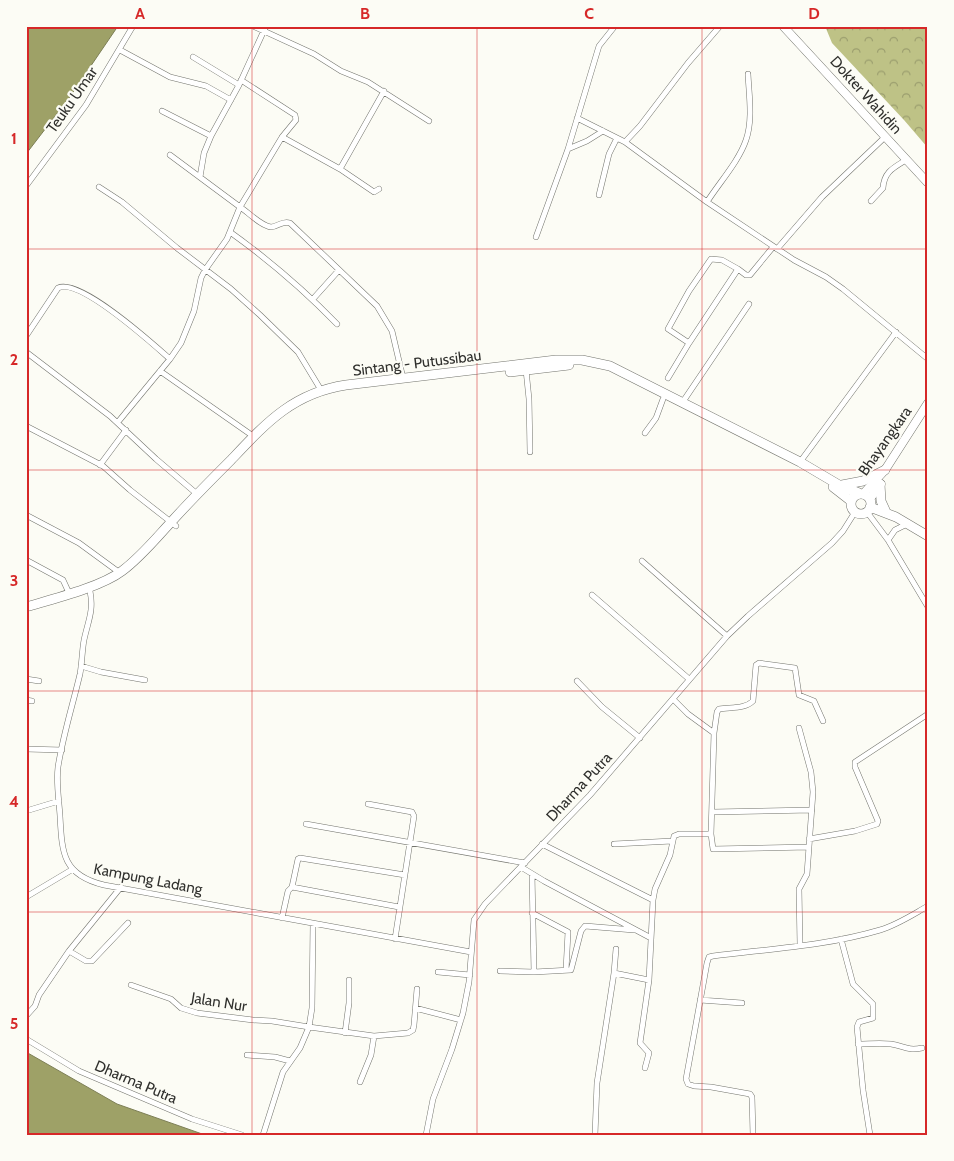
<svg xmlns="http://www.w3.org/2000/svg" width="954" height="1161" font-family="Cabin,sans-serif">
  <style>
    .forest { fill: url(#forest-crowns) }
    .water { fill: #9ea167; stroke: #7d7f56 }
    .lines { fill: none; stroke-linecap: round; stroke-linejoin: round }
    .street-casing { stroke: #73746d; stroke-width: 6 }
    .secondary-casing { stroke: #73746d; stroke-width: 9 }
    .primary-casing { stroke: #73746d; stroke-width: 9 }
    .highway-casing { stroke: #73746d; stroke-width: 10 }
    .street { stroke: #fff; stroke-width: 5 }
    .secondary { stroke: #fff; stroke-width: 8 }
    .primary { stroke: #fff; stroke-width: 8 }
    .highway { stroke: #fff; stroke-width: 9 }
    .grid { fill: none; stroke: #d62828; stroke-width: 1; stroke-opacity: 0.55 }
    .labels { text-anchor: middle; stroke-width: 4.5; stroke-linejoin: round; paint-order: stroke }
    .street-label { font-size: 15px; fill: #30302d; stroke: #fcfcf5 }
    .neatline { fill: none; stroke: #d62828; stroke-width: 2 }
    .grid-label { font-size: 16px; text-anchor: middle; font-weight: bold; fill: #d62828 }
  </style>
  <defs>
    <pattern id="forest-crowns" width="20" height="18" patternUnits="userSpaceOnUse" patternTransform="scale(1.25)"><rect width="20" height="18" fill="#bec286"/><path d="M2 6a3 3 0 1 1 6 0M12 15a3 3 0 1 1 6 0" fill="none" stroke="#9b9e6e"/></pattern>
  </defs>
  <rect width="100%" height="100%" fill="#fcfcf5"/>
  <path class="forest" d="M825 26H928V148L904 120 832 43Z"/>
  <path class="water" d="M26 26H118L69 98 26 154Z
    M26 1052 117 1104 205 1135H26Z"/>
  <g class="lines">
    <g class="street-casing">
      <path id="street" d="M253 26 314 54 341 71 368 82 429 121
        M720 26 688 63 640 126 625 142 707 202 794 260 826 277 843 289 928 359
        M120 50 170 77 206 86 231 100
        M193 57 239 85
        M241 80 295 115 296 120 282 137 340 169 374 192 379 189
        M162 111 211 136 239 85 266 26
        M577 118 625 142
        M282 137 240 207C248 212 261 226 271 227 278 227 282 220 290 223L377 306 392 331 403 378
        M568 149 587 141 603 131
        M340 169 384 91
        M200 177 204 153 211 136
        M26 186 86 105 133 26
        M99 187 122 202 177 248 231 289 260 315 298 352 321 390
        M599 195 609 154 617 138
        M871 201 883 188C884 172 893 168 906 160
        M707 202C719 183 739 161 746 140 753 120 749 95 748 74
        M230 232C269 260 304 290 337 324
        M536 237 568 149 599 46 615 26
        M777 249 822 197 885 137
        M738 269 722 260 711 259 689 291 668 329 689 343 738 269 746 275H750L773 247
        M313 299 339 270
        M26 336 58 288C79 277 153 344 170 359
        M26 352 110 416 156 459 197 494
        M526 370 529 399 530 452
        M160 371 253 436
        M668 378 689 343
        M682 403 749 304
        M927 412 928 413
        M118 422 170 359 181 343 194 311 201 278 205 270 227 239 240 207 170 155
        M26 426 103 466 130 490 176 526
        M645 433 656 418 663 399
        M800 462 896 332
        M100 465 126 430
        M867 512 888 540 928 607
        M26 515 79 543 120 573
        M888 540 895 530 907 524
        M26 560 63 580 69 593
        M642 561 727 636
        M90 591C94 611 88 621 84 640 82 651 82 663 80 674 73 704 63 735 58 767 56 783 59 800 60 816 62 854 63 875 104 885L471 952
        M592 595 689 679
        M81 666 101 672 145 680
        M26 679 39 681
        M577 681 602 707 640 738
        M26 700 32 701
        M674 700 688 714 714 733 711 834 713 849 809 847
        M799 728 811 772 813 792 807 874 799 889 800 945
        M714 733 717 712 719 709C731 707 745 709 753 701L756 665 759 663 795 668 799 695 814 701 823 721
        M26 749 62 750
        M368 804 412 812 414 816 395 939
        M26 811 59 801
        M713 812 812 810
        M306 824 525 863
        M809 839 855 831 877 824 878 821 855 767V762L928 714
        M542 844 653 900 649 980 614 973 597 1083 595 1135
        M614 844 672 841
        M521 867 544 881 651 938
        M292 887 399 907
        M26 897 73 869
        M653 900 655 889 670 855 674 836 679 834H711
        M532 913 568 932 566 970
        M282 918 288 891 292 887 298 859 300 858 405 875
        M841 939 853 984 873 1004V1018L859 1022 857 1027 863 1090 870 1135
        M69 951 86 961H92L128 923
        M500 971 534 972 532 874
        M438 972 470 975
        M534 972 571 970 581 931 585 926 634 930
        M614 973 616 949
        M131 985 171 999 181 1008 197 1013 253 1020 272 1021 309 1027 312 1008 313 924
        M700 1000 742 1003
        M415 1008 461 1020
        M26 1016 35 1006 39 995 69 951 121 887
        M345 1033 349 1003V980
        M26 1039 79 1071 192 1119 242 1135
        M858 1044C869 1044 880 1043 891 1044 904 1046 907 1051 922 1048
        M247 1055 275 1057 290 1061
        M645 1068 649 1053 640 1043 649 980
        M360 1082 371 1055 374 1036
        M263 1135 283 1072 300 1048 309 1027 374 1036 408 1033 413 1030 414 1025 417 989
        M426 1135 433 1099 452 1049 463 1013 469 982 474 920 485 904 590 795 727 636 748 616 832 543 843 531 855 512
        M753 1135 752 1097 750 1094 711 1087 694 1086 688 1084 686 1079 707 963 709 957 713 956C768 949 826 946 880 930 897 925 912 915 928 906"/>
    </g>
    <g class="secondary-casing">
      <path id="secondary" d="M783 26 928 183"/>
    </g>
    <g class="primary-casing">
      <path id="primary" d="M863 494 885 470 928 403
        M870 499 881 484"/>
    </g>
    <g class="highway-casing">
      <path id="highway" d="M510 372 569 365
        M880 484 881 501 886 512
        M842 485 863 481 885 470
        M833 487 851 501
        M851 504a10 10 0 1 1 20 0a10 10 0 1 1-20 0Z
        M870 507 896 517 928 536
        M26 607C53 599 101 587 122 571 141 557 157 537 173 520 192 499 211 480 231 460 266 423 293 393 346 385L556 360H582L610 366 800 462 839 485 859 493"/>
    </g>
    <use href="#street" class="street"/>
    <use href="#secondary" class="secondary"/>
    <use href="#primary" class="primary"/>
    <use href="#highway" class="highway"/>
  </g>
  <path class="grid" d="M252 26V1135M477 26V1135M702 26V1135M26 249H928M26 470H928M26 691H928M26 912H928"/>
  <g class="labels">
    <g class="street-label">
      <text transform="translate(866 95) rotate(48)" y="5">Dokter Wahidin</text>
      <text transform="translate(72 100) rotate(-55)" y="5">Teuku Umar</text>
      <text transform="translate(417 363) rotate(-7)" y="5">Sintang - Putussibau</text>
      <text transform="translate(885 441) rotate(-55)" y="5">Bhayangkara</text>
      <text transform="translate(579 787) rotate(-47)" y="5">Dharma Putra</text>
      <text transform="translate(148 879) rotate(11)" y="5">Kampung Ladang</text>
      <text transform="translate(219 1002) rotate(9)" y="5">Jalan Nur</text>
      <text transform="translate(136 1082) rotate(23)" y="5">Dharma Putra</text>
    </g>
  </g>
  <rect width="954" height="1161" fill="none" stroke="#fcfcf5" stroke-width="55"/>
  <rect x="28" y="28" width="898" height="1106" class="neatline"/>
  <g class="grid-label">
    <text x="140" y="19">A</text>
    <text x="365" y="19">B</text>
    <text x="589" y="19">C</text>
    <text x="814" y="19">D</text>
    <text x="14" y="144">1</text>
    <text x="14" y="365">2</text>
    <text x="14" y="586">3</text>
    <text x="14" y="807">4</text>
    <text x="14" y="1029">5</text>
  </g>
</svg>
